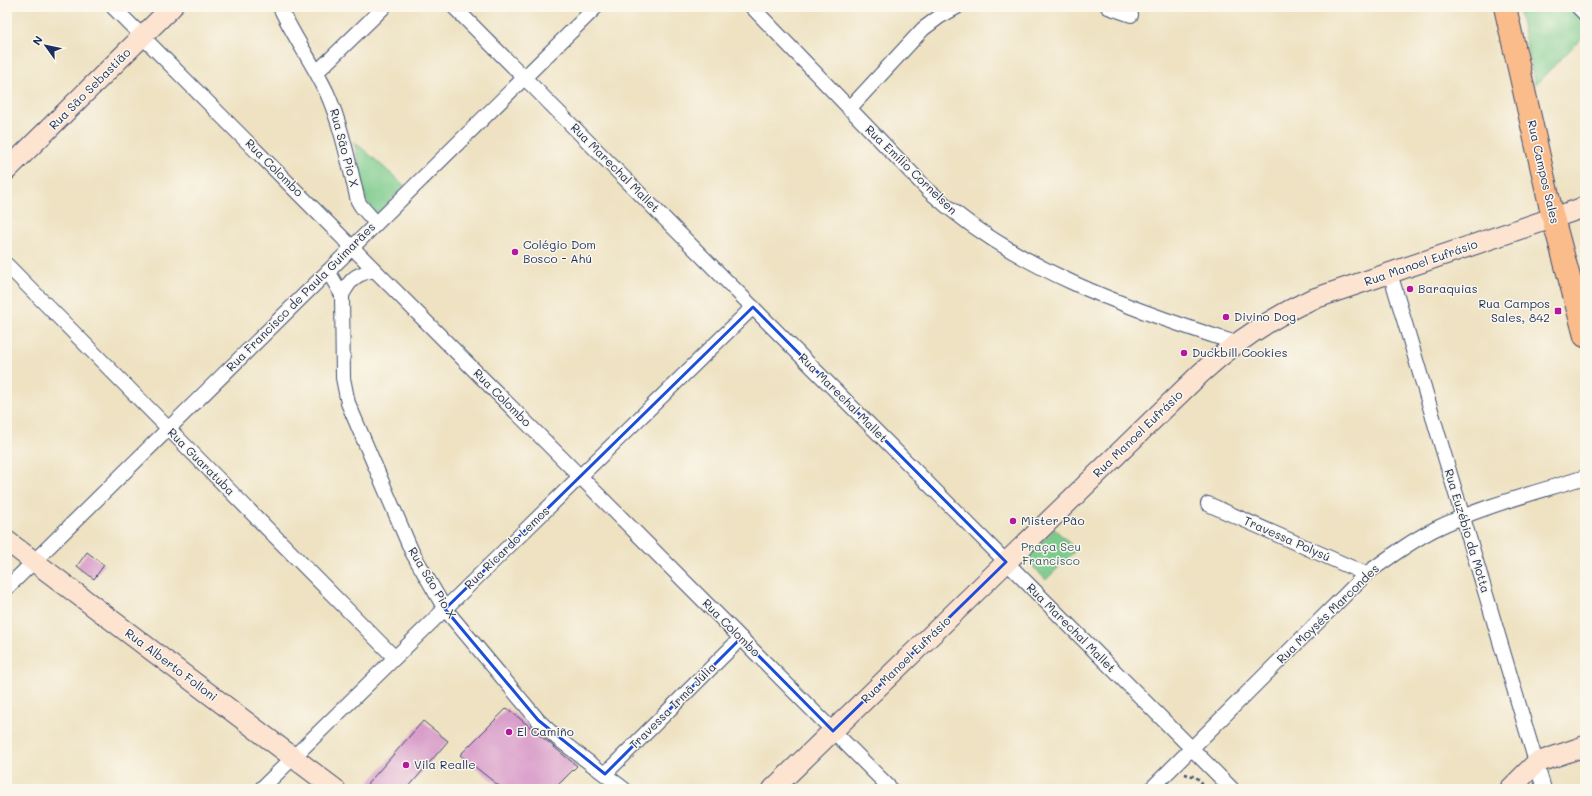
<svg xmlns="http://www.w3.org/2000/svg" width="1592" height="796" font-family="Mali,sans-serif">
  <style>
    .green { fill: #7aca8b; stroke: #4a7c74 }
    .building { fill: #d99dca }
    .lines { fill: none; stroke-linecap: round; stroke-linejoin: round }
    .street-casing { stroke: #3b4a6d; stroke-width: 16 }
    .secondary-casing { stroke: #3b4a6d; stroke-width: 22 }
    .primary-casing { stroke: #3b4a6d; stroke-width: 24 }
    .path { stroke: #3b4a6d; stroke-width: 2.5; stroke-dasharray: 3 3; stroke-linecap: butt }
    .street { stroke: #fff; stroke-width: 14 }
    .secondary { stroke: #fde4d1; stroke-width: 20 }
    .primary { stroke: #fabc8b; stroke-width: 22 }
    .marked { fill: none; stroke: #1d4ed8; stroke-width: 3; stroke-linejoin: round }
    .poi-dot { fill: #b5179e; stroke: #fbf7ec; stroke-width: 1.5 }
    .labels { text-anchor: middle; stroke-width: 3; stroke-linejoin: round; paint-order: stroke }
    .street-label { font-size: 12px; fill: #1b2f5e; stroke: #fbf7ec }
    .poi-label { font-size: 12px; fill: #1b2f5e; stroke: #fbf7ec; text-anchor: start }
    .park-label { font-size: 12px; fill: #385e6c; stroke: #fbf7ec }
  </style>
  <rect width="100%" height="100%" fill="#fbf7ec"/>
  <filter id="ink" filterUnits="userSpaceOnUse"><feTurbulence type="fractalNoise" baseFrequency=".025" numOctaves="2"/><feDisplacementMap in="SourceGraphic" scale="8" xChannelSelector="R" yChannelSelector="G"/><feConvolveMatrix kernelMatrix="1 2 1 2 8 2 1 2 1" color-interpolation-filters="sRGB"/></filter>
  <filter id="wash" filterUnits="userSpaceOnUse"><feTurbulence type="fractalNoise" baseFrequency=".012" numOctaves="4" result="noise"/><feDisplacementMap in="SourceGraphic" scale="16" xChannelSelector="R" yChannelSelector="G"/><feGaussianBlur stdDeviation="0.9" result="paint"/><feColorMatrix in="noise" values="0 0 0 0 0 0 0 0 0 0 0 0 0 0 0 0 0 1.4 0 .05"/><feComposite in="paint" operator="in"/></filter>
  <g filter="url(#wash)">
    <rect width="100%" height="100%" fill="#eee2c2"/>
    <path class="green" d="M1518 7H1585V35L1535 85Z
      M354 141 405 186 376 214 366 200Z
      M1055 529 1076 550 1046 580 1025 558Z"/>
    <g id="blocks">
      <path class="building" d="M87 552 104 565 94 579 77 566Z
        M507 708 577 766 554 789H503L460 755Z
        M423 721 448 741 407 789H363Z"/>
    </g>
  </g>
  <g filter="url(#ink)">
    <use href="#blocks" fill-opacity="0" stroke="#3b4a6d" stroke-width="1"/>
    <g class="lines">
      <g class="street-casing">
        <path id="street" d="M113 7 891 789
          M280 7C293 36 313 63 327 93 342 127 349 164 358 201L361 206 376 223
          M454 7 1232 789
          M752 7 928 190C1015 269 1126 308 1236 343
          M1108 7 1131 15
          M1578 7 1585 14
          M317 72 384 7
          M849 109 923 29 939 17 957 7
          M7 265 395 658
          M328 271 342 295 343 378 348 403 412 552 445 609 538 720 557 738 624 789
          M1390 273 1544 789
          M342 295C351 278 356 274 375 270
          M1208 504 1366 574
          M7 588 596 7
          M605 774 741 638
          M261 789 753 307
          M1151 789 1366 574C1388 558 1411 541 1435 529 1482 506 1535 493 1585 477"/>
      </g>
      <g class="secondary-casing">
        <path id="secondary" d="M7 170 172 7
          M7 541 335 789
          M773 789 1201 373C1234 343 1269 319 1310 300L1585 207
          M1510 789 1536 763 1585 746"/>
      </g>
      <g class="primary-casing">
        <path id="primary" d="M1505 7 1553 218 1585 336"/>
      </g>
      <path class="path" d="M1185 774 1196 777 1208 789"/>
      <use href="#street" class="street"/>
      <use href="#secondary" class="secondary"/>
      <use href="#primary" class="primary"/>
    </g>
  </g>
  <path class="marked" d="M753 307 1006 562 833 731 741 638 605 774 538 720 445 609Z"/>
  <g class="poi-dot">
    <circle cx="515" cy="252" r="4"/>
    <circle cx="1410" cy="289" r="4"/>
    <rect x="1554" y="307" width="8" height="8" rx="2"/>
    <circle cx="1226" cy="317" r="4"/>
    <circle cx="1184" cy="353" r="4"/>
    <circle cx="1013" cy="521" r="4"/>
    <circle cx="509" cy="732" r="4"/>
    <circle cx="406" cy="765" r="4"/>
  </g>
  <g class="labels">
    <g class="street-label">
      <text transform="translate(90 89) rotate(-45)" y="4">Rua São Sebastião</text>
      <text transform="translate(344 148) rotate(75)" y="4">Rua São Pio X</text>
      <text transform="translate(274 168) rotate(45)" y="4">Rua Colombo</text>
      <text transform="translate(615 168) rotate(45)" y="4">Rua Marechal Mallet</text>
      <text transform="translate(911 170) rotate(44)" y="4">Rua Emílio Cornelsen</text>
      <text transform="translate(1543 172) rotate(77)" y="4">Rua Campos Sales</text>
      <text transform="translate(1421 263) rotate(-19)" y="4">Rua Manoel Eufrásio</text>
      <text transform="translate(301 297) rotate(-45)" y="4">Rua Francisco de Paula Guimarães</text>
      <text transform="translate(502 398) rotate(45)" y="4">Rua Colombo</text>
      <text transform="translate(843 398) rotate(45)" y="4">Rua Marechal Mallet</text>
      <text transform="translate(1138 434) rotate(-44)" y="4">Rua Manoel Eufrásio</text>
      <text transform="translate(201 462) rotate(45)" y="4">Rua Guaratuba</text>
      <text transform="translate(1467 531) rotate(73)" y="4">Rua Euzébio da Motta</text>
      <text transform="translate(1287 539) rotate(24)" y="4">Travessa Polysú</text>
      <text transform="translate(507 548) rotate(-44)" y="4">Rua Ricardo Lemos</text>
      <text transform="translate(432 583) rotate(59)" y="4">Rua São Pio X</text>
      <text transform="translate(1328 614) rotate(-44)" y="4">Rua Moysés Marcondes</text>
      <text transform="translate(731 628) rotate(45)" y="4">Rua Colombo</text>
      <text transform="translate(1071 628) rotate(45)" y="4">Rua Marechal Mallet</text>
      <text transform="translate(906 660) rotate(-44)" y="4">Rua Manoel Eufrásio</text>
      <text transform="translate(171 665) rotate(37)" y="4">Rua Alberto Folloni</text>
      <text transform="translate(673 706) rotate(-45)" y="4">Travessa Irmã Júlia</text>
    </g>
    <g class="poi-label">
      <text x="523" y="249">Colégio Dom<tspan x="523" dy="14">Bosco - Ahú</tspan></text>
      <text x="1418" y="293">Baraquias</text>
      <text x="1550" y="308" text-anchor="end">Rua Campos<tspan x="1550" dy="14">Sales, 842</tspan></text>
      <text x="1234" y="321">Divino Dog</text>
      <text x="1192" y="357">Duckbill Cookies</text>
      <text x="1021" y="525">Mister Pão</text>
      <text x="517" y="736">El Camiño</text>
      <text x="414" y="769">Vila Realle</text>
    </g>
    <g class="park-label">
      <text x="1051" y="551">Praça Seu<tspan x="1051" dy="14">Francisco</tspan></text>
    </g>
  </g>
  <rect width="1592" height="796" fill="none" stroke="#fbf7ec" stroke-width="24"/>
  <g transform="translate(46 46) rotate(303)" stroke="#fbf7ec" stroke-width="3" paint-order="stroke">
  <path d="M0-3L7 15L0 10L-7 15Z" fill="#1b2f5e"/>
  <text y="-6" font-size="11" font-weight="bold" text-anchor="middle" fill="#1b2f5e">N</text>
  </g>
</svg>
